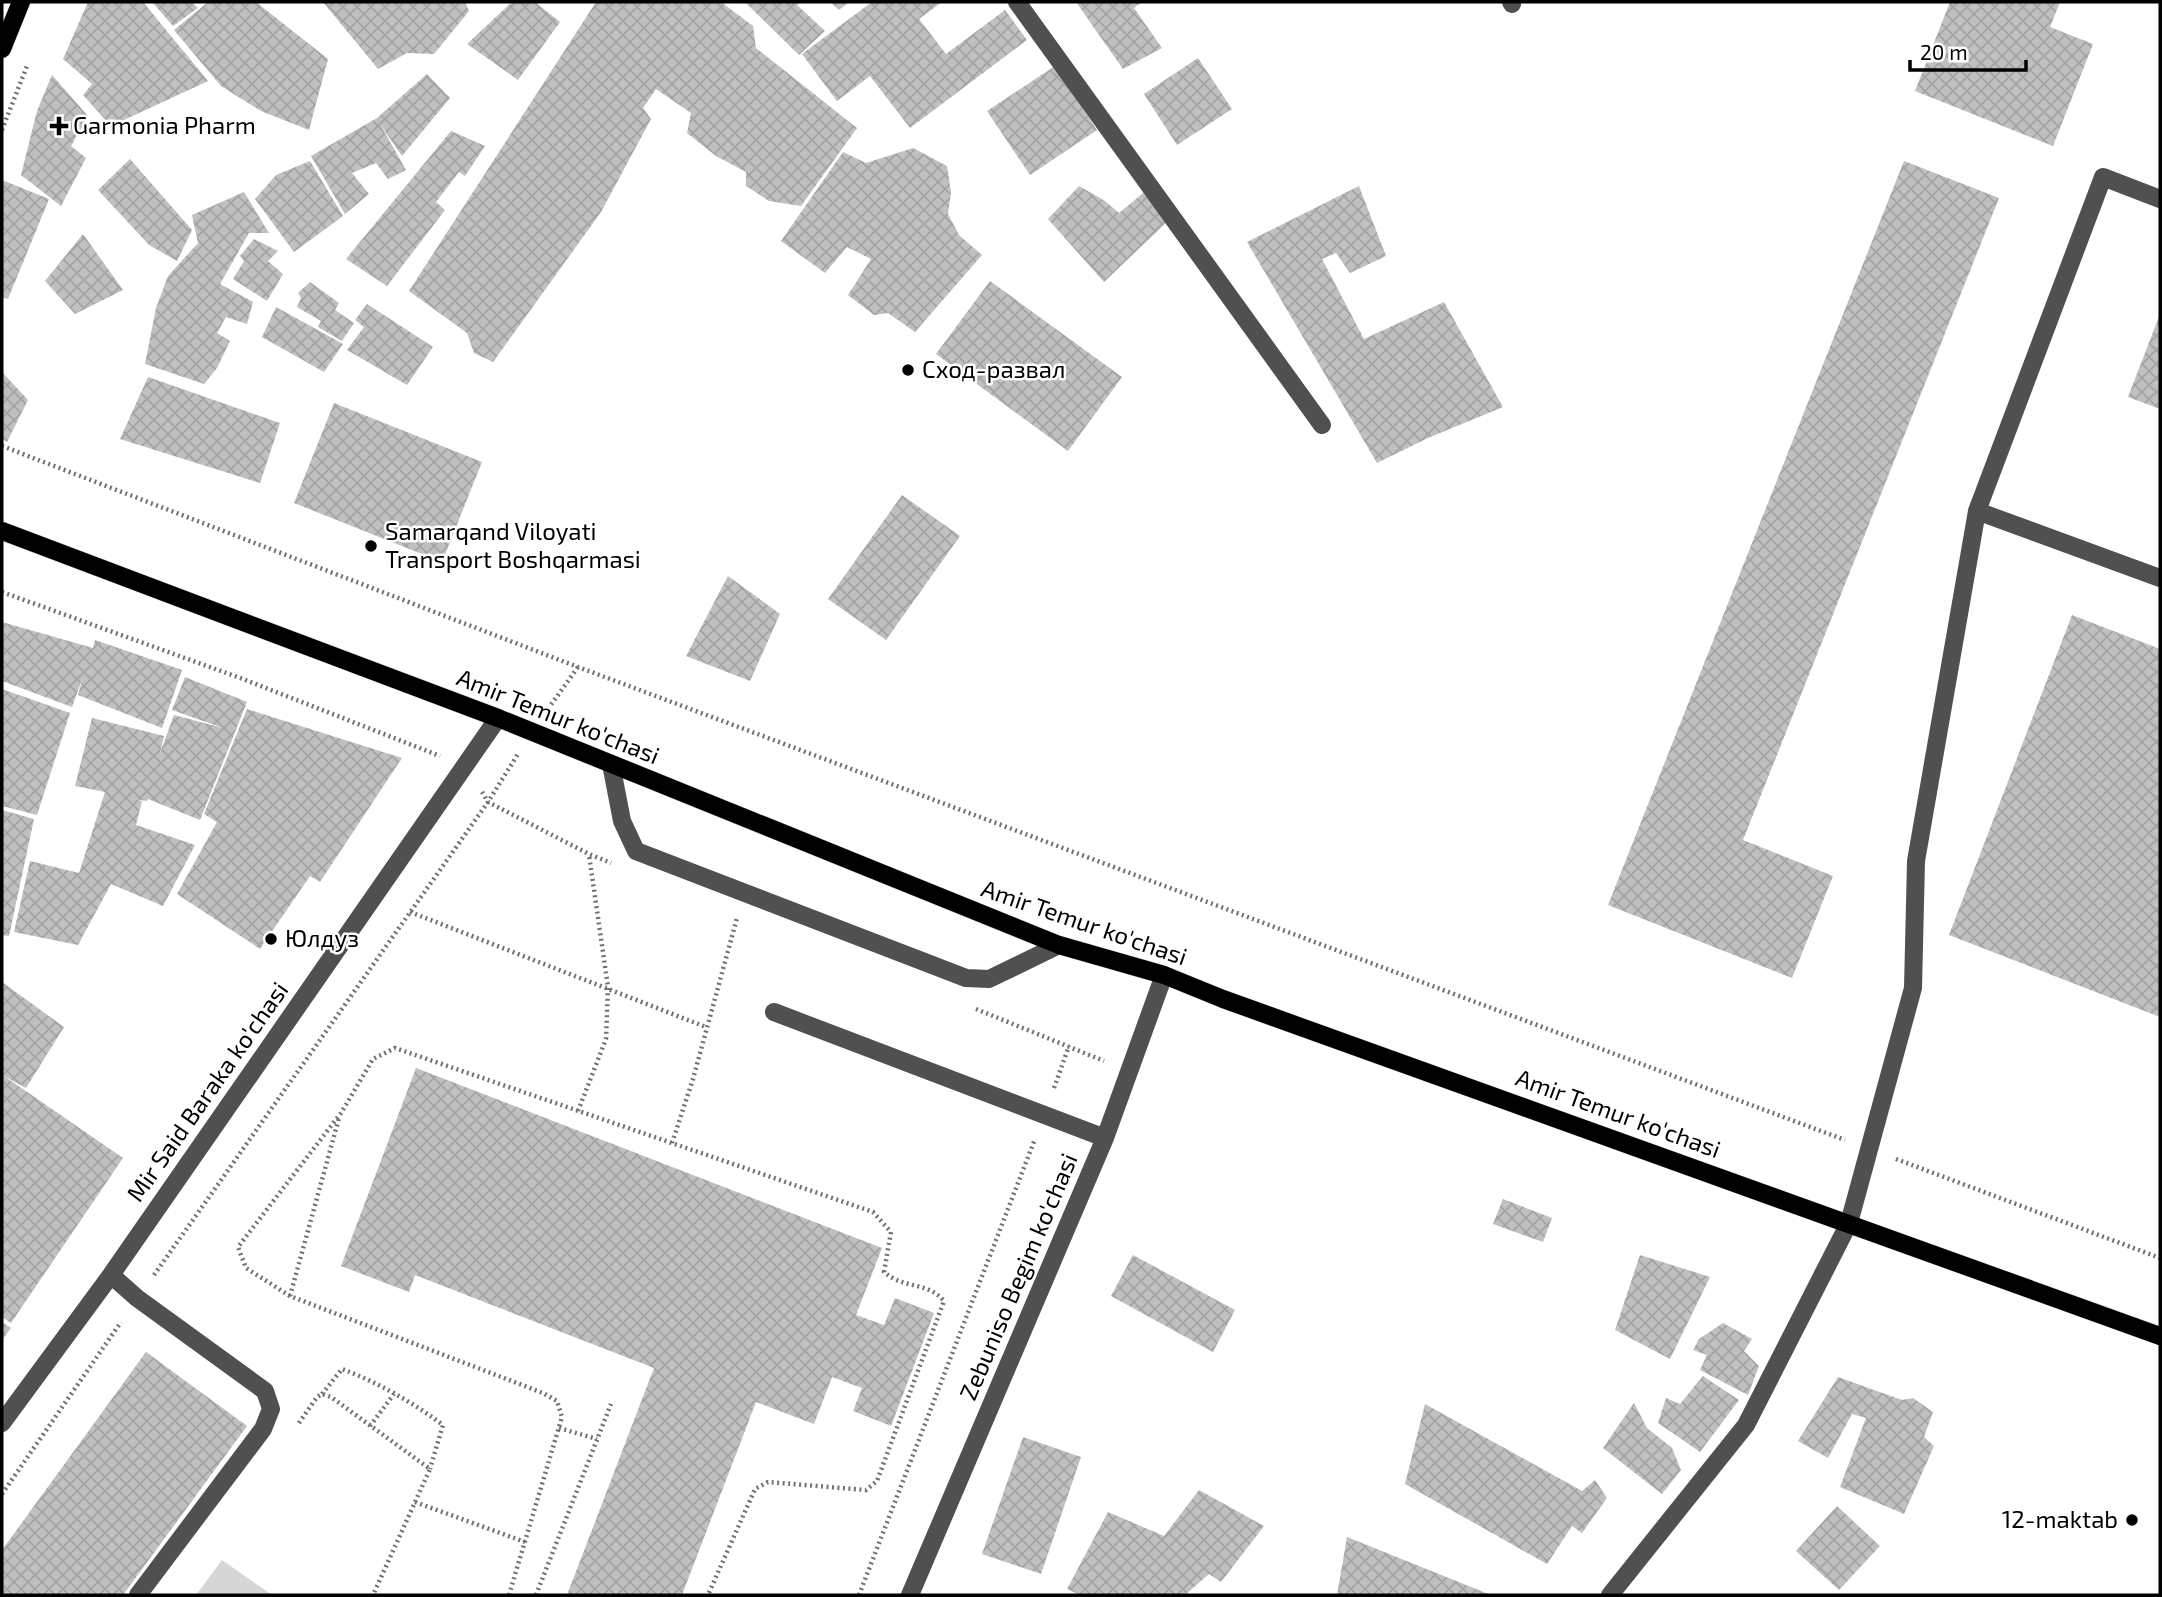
<svg xmlns="http://www.w3.org/2000/svg" width="2162" height="1597" font-family="'Exo 2',sans-serif">
  <style>
    .green { fill: #d7d7d7 }
    .building { fill: url(#building-cross-hatch) }
    .lines { fill: none; stroke-linecap: round; stroke-linejoin: round }
    .major-casing { stroke: #dbdbdb; stroke-width: 19 }
    .path { stroke: #727272; stroke-width: 4.5; stroke-dasharray: 2 3.5; stroke-linecap: butt }
    .minor { stroke: #505050; stroke-width: 18 }
    .major { stroke: #000; stroke-width: 18 }
    .poi-dot { fill: #000; stroke: #fff; stroke-width: 2.5 }
    .labels { text-anchor: middle; stroke-width: 5; stroke-linejoin: round; paint-order: stroke }
    .poi-label { font-size: 24px; fill: #000; stroke: #fff; text-anchor: start }
    .street-label { font-size: 24px; fill: #000; stroke: #fff }
  </style>
  <defs>
    <pattern id="building-cross-hatch" width="8" height="8" patternUnits="userSpaceOnUse" patternTransform="scale(1.75)"><rect width="8" height="8" fill="#c0c0c0"/><path d="M0 0l8 8M0 8l8-8" fill="none" stroke="#a3a3a3"/></pattern>
  </defs>
  <rect width="100%" height="100%" fill="#fff"/>
  <path class="green" d="M222 1560 272 1595H196Z"/>
  <path class="building" d="M88 2H143L208 81 111 126 83 95 92 84 63 59Z
    M152 2H192L198 8 173 26Z
    M208 2H256L328 59 309 130 261 111 221 86 174 30Z
    M323 2H465L469 11 434 54 407 53 378 69Z
    M512 2H535L560 22 518 80 467 44Z
    M596 2H721L753 26 756 48 857 128 801 206 769 201 746 186V172L716 156 687 133 691 113 656 89 643 108 651 119 601 212 493 362 474 353 467 333 409 291Z
    M745 2H800L797 5 825 31 799 55Z
    M830 2H849L839 10Z
    M872 2H942L919 19 946 54 1005 10 1027 40 910 128 870 76 837 101 802 54Z
    M1076 2H1142L1134 8 1162 48 1123 69Z
    M1950 2H2060L2050 27 2093 44 2053 146 1915 91Z
    M1198 58 1232 109 1177 145 1144 94Z
    M1055 66 1097 130 1030 175 987 111Z
    M427 74 450 98 402 156 380 124 406 170 388 179 376 163 352 173 369 194 345 214 311 156 377 118Z
    M52 75 88 116 71 146 86 158 61 206 21 175 37 111Z
    M451 131 485 146 465 176 459 172 436 202 445 210 387 286 346 259Z
    M913 148 947 166 951 192 948 214 959 235 982 255 915 332 888 313 874 315 848 295 871 259 847 247 825 273 781 241 843 152 866 163Z
    M130 159 192 230 177 261 149 245 98 190Z
    M310 161 343 216 294 252 255 199 276 175Z
    M1904 161 1999 198 1743 840 1833 876 1792 978 1608 905Z
    M2 180 49 199 8 299 2 297Z
    M1079 186 1105 201 1119 213 1148 189 1169 220 1104 282 1048 219Z
    M1359 186 1386 256 1350 273 1336 253 1322 259 1364 339 1444 302 1503 407 1428 438 1377 463 1247 242Z
    M244 192 269 233H249L220 284 253 302 247 324 226 317 217 333 230 341 217 368 204 384 145 364 156 308 168 276 198 243 192 215Z
    M83 234 123 290 75 314 45 281Z
    M254 239 278 251 268 261 283 274 267 301 233 279 244 261 240 256Z
    M990 281 1122 377 1068 451 936 354Z
    M310 282 339 303 335 310 354 323 342 341 318 327 321 321 297 307 301 298 298 293Z
    M367 304 433 347 407 385 347 350 364 327 355 320Z
    M276 307 343 344 324 372 262 337Z
    M2160 314V409L2128 397Z
    M2 372 28 400 7 442 2 439Z
    M148 377 280 423 260 483 120 439Z
    M334 403 482 462 442 562 294 503Z
    M902 495 960 536 886 640 828 599Z
    M728 576 780 614 750 681 686 656Z
    M2072 615 2160 649V1017L1949 935Z
    M2 622 93 648 95 640 182 670 162 728 78 695 83 677 72 707 2 681Z
    M185 677 247 702 200 820 148 799 147 801 134 799 142 801 136 825 195 845 163 906 111 884 78 945 14 932 30 861 79 873 105 792 75 786 92 718 164 736 160 753 174 715 223 728 172 710Z
    M2 689 70 713 37 815 2 806Z
    M247 709 402 758 320 882 310 876 260 949 177 894 217 822 204 814Z
    M2 810 34 819 9 936 2 935Z
    M2 982 64 1027 26 1088 4 1076 123 1158 11 1323 2 1317Z
    M416 1068 882 1248 856 1315 884 1325 895 1298 934 1313 891 1426 853 1411 862 1388 832 1377 814 1424 756 1402 682 1595H567L654 1368 415 1275 409 1292 341 1266Z
    M1503 1199 1552 1218 1543 1242 1493 1224Z
    M1133 1255 1235 1310 1213 1352 1111 1296Z
    M1640 1255 1710 1277 1670 1359 1615 1330Z
    M2 1322 11 1328 2 1340Z
    M1723 1323 1752 1339 1744 1351 1759 1366 1748 1395 1700 1370 1707 1355 1693 1350 1699 1339Z
    M146 1352 247 1426 123 1595H2V1550Z
    M1703 1376 1739 1400 1700 1452 1658 1423 1666 1398 1680 1404Z
    M1838 1377 1902 1400 1913 1398 1933 1412 1924 1437 1934 1446 1904 1514 1840 1487 1866 1418 1852 1414 1828 1458 1798 1441Z
    M1634 1403 1647 1428 1672 1448 1681 1470 1662 1494 1603 1448Z
    M1425 1404 1582 1491 1595 1480 1607 1498 1582 1533 1572 1526 1547 1564 1405 1484Z
    M1023 1437 1081 1457 1041 1574 982 1554Z
    M1199 1490 1264 1526 1221 1582 1209 1574 1185 1595H1080L1067 1589 1108 1512 1164 1536Z
    M1837 1506 1880 1546 1839 1590 1796 1551Z
    M1347 1537 1491 1595H1337Z"/>
  <g class="lines">
    <g class="major-casing">
      <path id="major" d="M2 49 21 2
        M2 531 498 718 1059 945 1164 975 1223 999 2160 1336"/>
    </g>
    <path class="path" d="M2 130 27 66
      M2 446 578 667 1845 1140
      M2 592 243 679 440 756
      M548 709 578 667
      M482 792 488 802 589 854 611 863
      M410 912 706 1027
      M976 1009 1104 1061
      M1054 1088 1069 1046
      M578 1111 606 1039 608 987 589 855
      M672 1143 693 1079 737 918
      M1896 1159 2160 1258
      M154 1275 488 802 518 754
      M290 1296 339 1118
      M322 1394 342 1369C377 1382 412 1402 443 1425L430 1469
      M299 1423 317 1397 322 1394 331 1397 430 1469 373 1595
      M370 1426 394 1394
      M559 1428 597 1439
      M2 1494 121 1322
      M415 1502 525 1542
      M509 1595 562 1417 557 1401 543 1393 290 1296 246 1268 238 1247 341 1113 373 1059 395 1048 873 1212 891 1232 884 1272C905 1290 927 1281 944 1301L877 1481 866 1490 768 1482 755 1489 708 1595
      M536 1595 611 1404
      M859 1595 1035 1139"/>
    <path class="minor" d="M1017 2 1322 425
      M1511 2 1512 4
      M1977 511 2160 578
      M611 764 622 821 636 851 966 978 989 979 1059 945
      M774 1012 1105 1138
      M111 1275 137 1298 265 1391 271 1409 263 1429 138 1595
      M2 1423 111 1275 498 718
      M910 1595 1105 1138 1164 975
      M1610 1595 1746 1425 1849 1223 1913 988 1916 861 1977 511 2103 177 2160 199"/>
    <use href="#major" class="major"/>
  </g>
  <g class="poi-dot">
    <path d="M55.5 115.5h7v7h7v7h-7v7h-7v-7h-7v-7h7z"/>
    <circle cx="908" cy="370" r="7"/>
    <circle cx="371" cy="546" r="7"/>
    <circle cx="271" cy="939" r="7"/>
    <circle cx="2132" cy="1520" r="7"/>
  </g>
  <g class="labels">
    <g class="poi-label">
      <text x="73" y="134">Garmonia Pharm</text>
      <text x="922" y="378">Сход-развал</text>
      <text x="385" y="540">Samarqand Viloyati<tspan x="385" dy="28">Transport Boshqarmasi</tspan></text>
      <text x="285" y="947">Юлдуз</text>
      <text x="2118" y="1528" text-anchor="end">12-maktab</text>
    </g>
    <g class="street-label">
      <text transform="translate(558 717) rotate(22)" y="8">Amir Temur ko'chasi</text>
      <text transform="translate(1084 923) rotate(19)" y="8">Amir Temur ko'chasi</text>
      <text transform="translate(208 1092) rotate(-55)" y="8">Mir Said Baraka ko'chasi</text>
      <text transform="translate(1618 1114) rotate(20)" y="8">Amir Temur ko'chasi</text>
      <text transform="translate(1019 1277) rotate(-67)" y="8">Zebuniso Begim ko'chasi</text>
    </g>
  </g>
  <rect width="2162" height="1597" fill="none" stroke="#000000" stroke-width="7"/>
  <path d="M1910 60v10h116v-10" fill="none" stroke="#000000" stroke-width="3.5"/>
  <text x="1920" y="60" font-size="21" fill="#000000" stroke="#ffffff" stroke-width="5" paint-order="stroke">20 m</text>
</svg>
